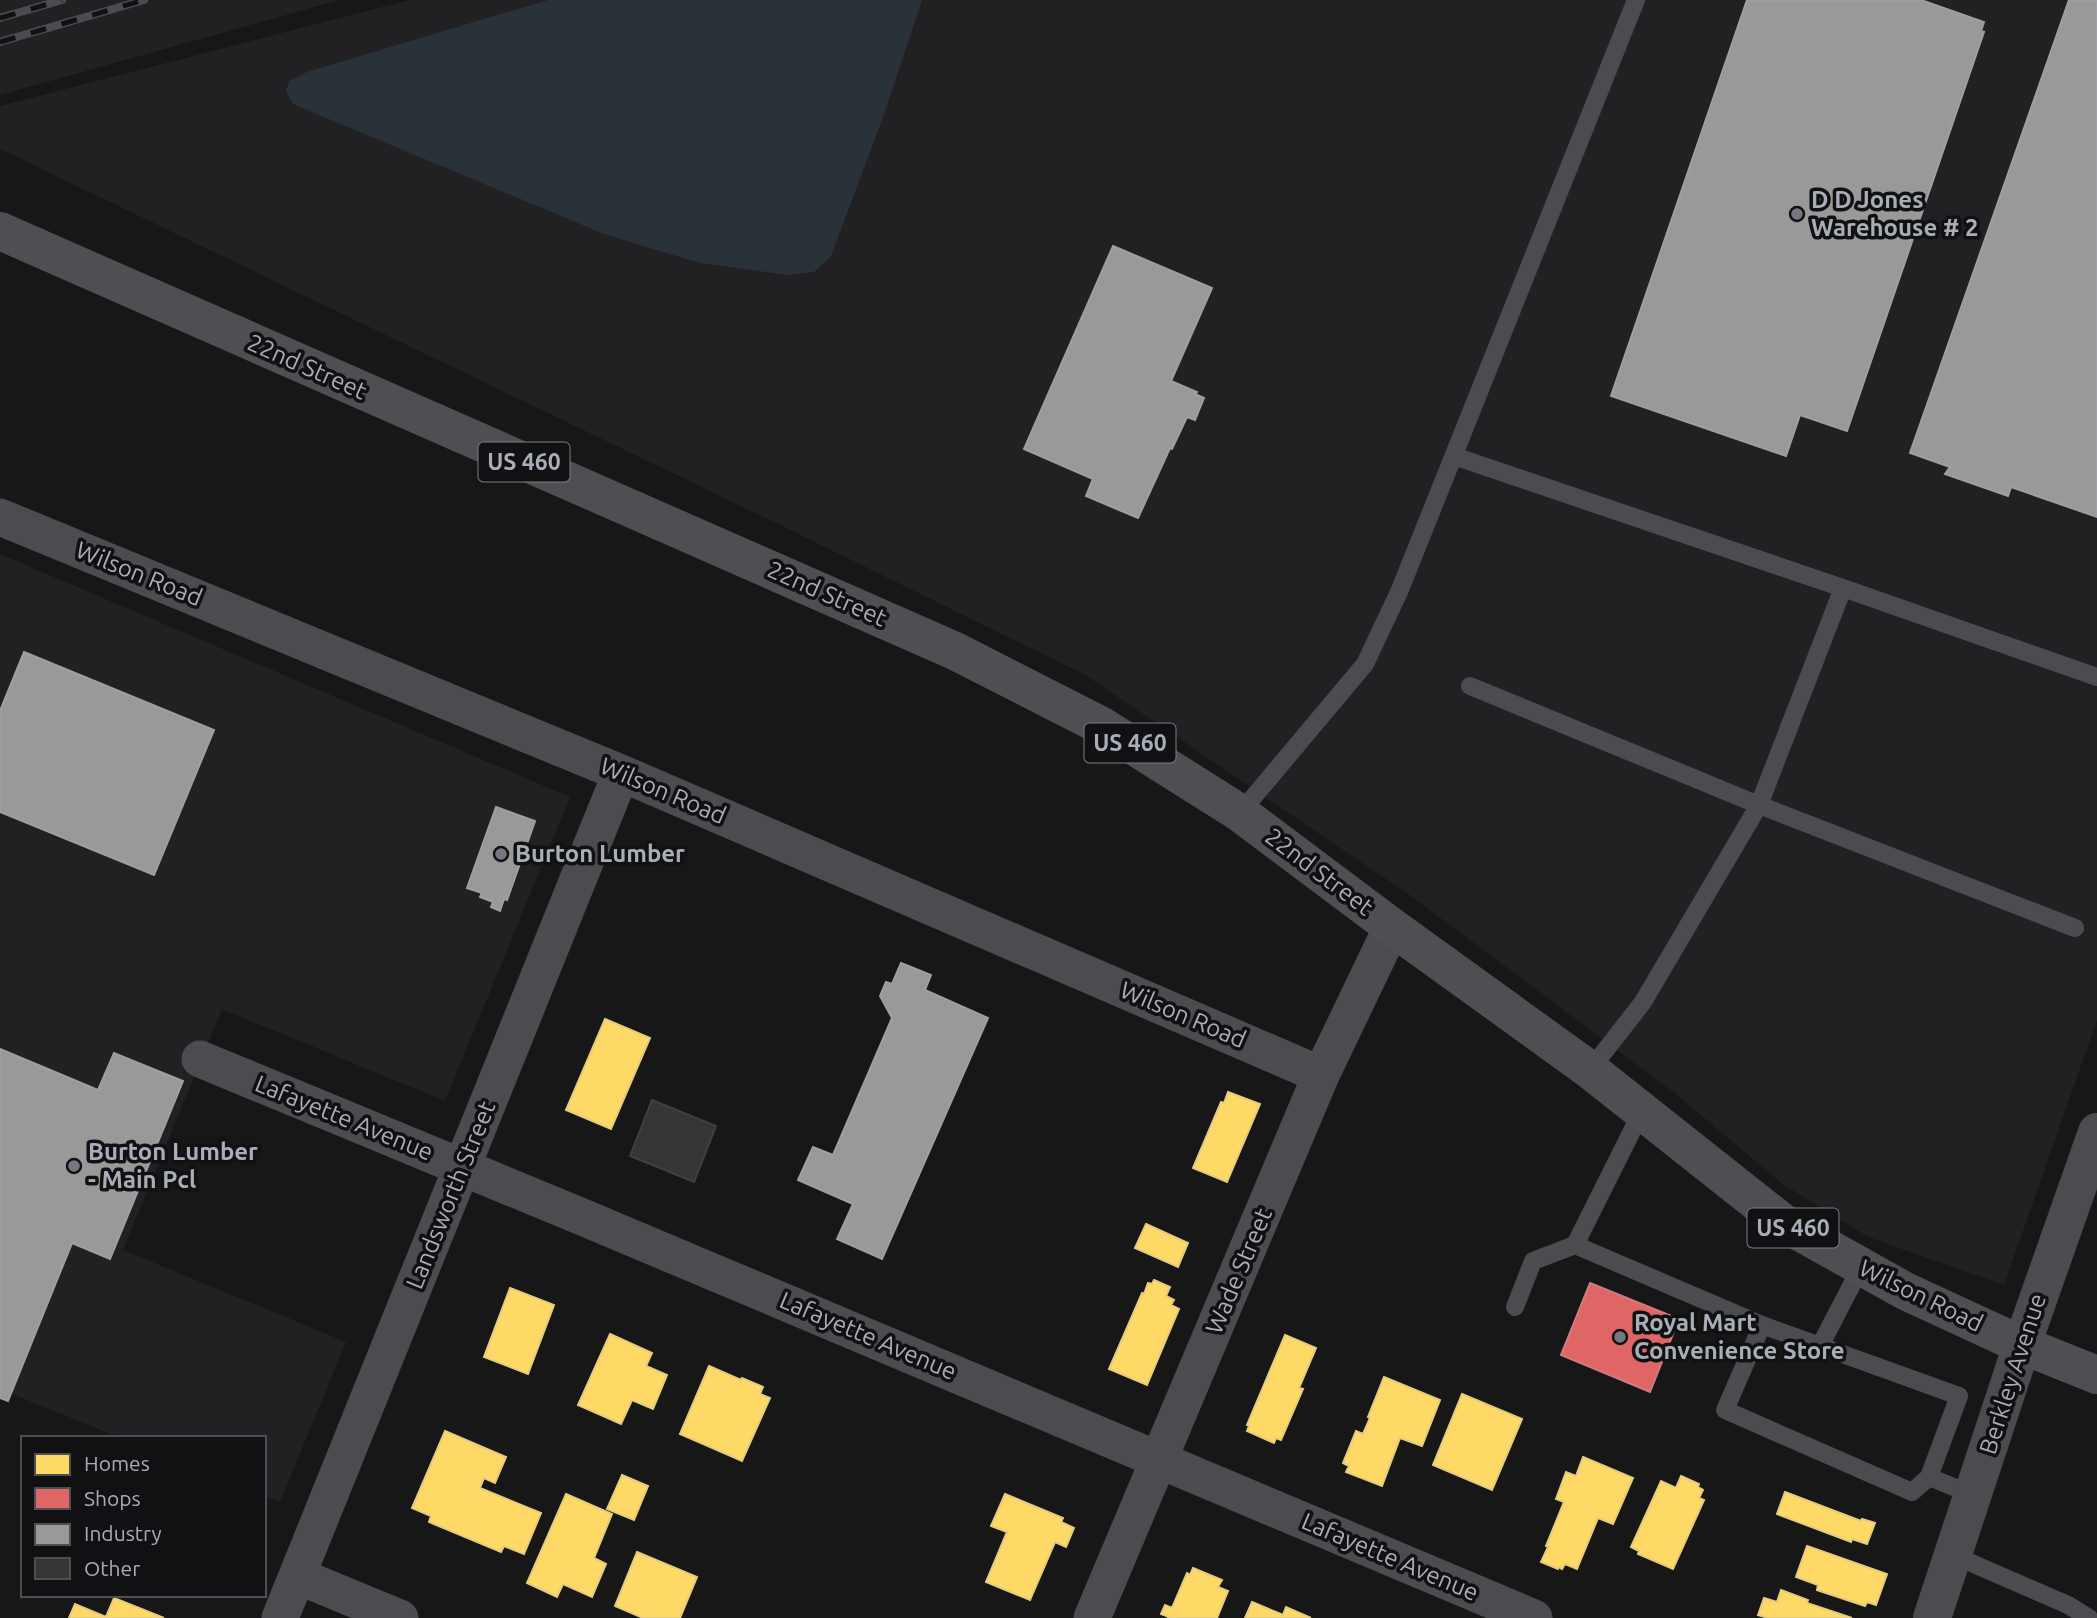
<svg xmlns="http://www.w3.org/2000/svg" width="2097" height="1618" font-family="Ubuntu,sans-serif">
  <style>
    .built { fill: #212123 }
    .water { fill: #2a3239 }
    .homes { fill: #ffd966; stroke: #e5cc7f; stroke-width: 2 }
    .shops { fill: #e06666; stroke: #cf7b7f; stroke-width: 2 }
    .industry { fill: #999; stroke: #9e9fa2; stroke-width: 2 }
    .building { fill: #353536; stroke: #3f4043; stroke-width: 2 }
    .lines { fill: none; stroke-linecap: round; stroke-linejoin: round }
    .service { stroke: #4b4c50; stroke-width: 18 }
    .minor { stroke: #4b4c50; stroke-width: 37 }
    .tertiary { stroke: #4b4c50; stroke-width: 38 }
    .primary { stroke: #4d4f52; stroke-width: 38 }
    .rail-casing { stroke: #4b4c4f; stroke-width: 8 }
    .rail { stroke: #111113; stroke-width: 5; stroke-dasharray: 16; stroke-linecap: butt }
    .poi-dot { fill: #757880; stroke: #111113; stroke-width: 2.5 }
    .labels { text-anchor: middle; stroke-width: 7; stroke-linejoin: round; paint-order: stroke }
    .shield { fill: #111113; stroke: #7b7e86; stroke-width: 2 }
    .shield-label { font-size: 23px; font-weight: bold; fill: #a8adb8 }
    .poi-label { font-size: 24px; font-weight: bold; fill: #a8adb8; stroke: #111113; text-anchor: start }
    .street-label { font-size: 24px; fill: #a8adb8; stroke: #111113 }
  </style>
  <rect width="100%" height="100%" fill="#171717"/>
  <path class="built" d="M0 0H340L0 95Z
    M409 0H2097V1020L2004 1285 1868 1237 1784 1185 1672 1091 1408 894 1087 676 770 520 0 149V106Z
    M0 554 570 797 445 1101 222 1009 123 1250 346 1342 280 1502 264 1496V1438H121L0 1389Z"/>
  <path class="water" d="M548 0H922L883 117 831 256 814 272 787 275 700 263 604 234 293 104 286 91 289 81 307 72Z"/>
  <path class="homes" d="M605 1019 650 1038 611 1129 566 1110Z
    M1228 1092 1260 1104 1227 1182 1193 1168 1221 1102 1224 1103Z
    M1146 1224 1188 1243 1178 1267 1135 1248Z
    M1154 1280 1170 1287 1166 1296 1174 1300 1171 1305 1179 1309 1147 1385 1109 1369 1142 1293 1144 1294 1148 1283 1152 1284Z
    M510 1288 554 1305 528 1374 484 1357Z
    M610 1334 652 1353 646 1366 667 1375 653 1409 632 1400 621 1424 578 1405Z
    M1285 1335 1316 1348 1299 1388 1303 1389 1281 1440 1276 1438 1274 1443 1247 1431 1249 1426 1247 1425Z
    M709 1366 741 1380 742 1378 763 1387 760 1394 770 1398 742 1461 680 1434Z
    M1384 1377 1440 1400 1422 1446 1400 1438 1382 1486 1346 1472 1349 1466 1343 1463 1356 1431 1363 1434 1370 1418 1368 1417Z
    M1462 1394 1522 1419 1492 1490 1433 1465Z
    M445 1431 506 1457 495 1483 484 1478 480 1488 541 1513 524 1554 504 1546 501 1552 429 1522 431 1516 412 1508Z
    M1583 1457 1633 1478 1613 1524 1598 1518 1577 1569 1565 1564 1562 1569 1559 1567 1558 1569 1541 1562 1548 1547 1546 1546 1564 1502 1556 1499 1566 1472 1576 1476Z
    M622 1475 648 1486 634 1520 607 1509Z
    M1681 1476 1699 1484 1698 1487 1703 1490 1699 1498 1704 1500 1673 1569 1638 1554 1639 1551 1631 1547 1661 1481 1676 1488Z
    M1785 1492 1861 1521 1862 1519 1875 1523 1867 1544 1852 1539 1851 1542 1777 1514Z
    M566 1494 612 1514 594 1558 606 1564 592 1597 563 1584 557 1597 527 1583Z
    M1005 1494 1063 1518 1061 1522 1074 1528 1066 1547 1055 1542 1030 1600 986 1582 1007 1532 991 1526Z
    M1807 1546 1887 1574 1876 1605 1867 1602 1865 1606 1817 1590 1818 1585 1796 1577Z
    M637 1552 697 1577 680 1618H643L615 1606Z
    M1193 1568 1222 1580 1218 1587 1228 1591 1217 1618H1168L1169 1617 1161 1614 1165 1605 1172 1608 1187 1573 1190 1575Z
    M1781 1590 1808 1600 1807 1603 1852 1618H1768L1758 1615 1764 1598 1777 1602Z
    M114 1598 164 1618H69L75 1604 106 1617Z
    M1252 1602 1283 1615 1286 1607 1311 1618H1245Z"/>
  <path class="shops" d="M1590 1283 1679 1319 1650 1392 1561 1355Z"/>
  <path class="industry" d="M1747 0H1921L1984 22 1981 31 1984 32 1847 431 1800 415 1786 456 1611 396Z
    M2069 0H2097V517L2011 487 2008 496 1945 474 1950 467 1910 453Z
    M1113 246 1212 288 1171 381 1197 392 1195 394 1204 398 1195 420 1187 417 1172 449 1170 448 1138 518 1086 496 1093 479 1024 449Z
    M24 652 214 730 154 875 0 812V711Z
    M496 807 535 821 507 900 504 899 500 911 491 907 493 902 480 897 482 893 467 888Z
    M901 963 931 975 925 990 988 1018 882 1259 837 1239 853 1204 798 1180 813 1147 833 1155 892 1018 880 996 886 982 892 984Z
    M0 1049 98 1090 114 1053 183 1081 110 1259 72 1243 8 1401 0 1398Z"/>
  <path class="building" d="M652 1100 716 1126 694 1182 630 1156Z"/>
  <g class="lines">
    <path class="service" d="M1454 456 1843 588 1759 805 1643 1002 1590 1070
      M1843 588 2097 677
      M1470 686 1759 805 2075 928
      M1240 813 1365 664 1399 592 1636 0
      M1642 1111 1575 1245 1762 1325 1959 1396 1929 1477 1973 1495
      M1515 1307 1533 1261 1575 1245
      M1762 1325 1725 1410 1912 1492 1929 1477
      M1820 1346 1861 1267
      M1953 1555 2068 1605 2089 1618"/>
    <path class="minor" d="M0 517 621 773 1321 1075
      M200 1059C646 1242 1090 1429 1534 1618
      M298 1576 400 1618
      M280 1618 621 773
      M1092 1618 1321 1075 1392 927"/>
    <path class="tertiary" d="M1932 1618 2022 1345 2097 1132"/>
    <path class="primary" d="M0 231 955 651 1102 726 1240 813 1392 927 1590 1070 1782 1222 1905 1291 2022 1345 2097 1375"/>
    <g class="rail-casing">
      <path id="rail" d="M0 18 62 0
        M0 42 144 0"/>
    </g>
    <use href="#rail" class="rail"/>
  </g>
  <g class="poi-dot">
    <circle cx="1797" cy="214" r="7"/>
    <circle cx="501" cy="854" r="7"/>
    <circle cx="74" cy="1166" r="7"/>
    <circle cx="1620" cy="1337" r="7"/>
  </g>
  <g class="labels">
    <g class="shield">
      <rect x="478.5" y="442.5" width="91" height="39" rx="5"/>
      <rect x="1084.5" y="723.5" width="91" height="39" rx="5"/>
      <rect x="1747.5" y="1208.5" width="91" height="39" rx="5"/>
    </g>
    <g class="shield-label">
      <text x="524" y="470">US 460</text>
      <text x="1130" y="751">US 460</text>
      <text x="1793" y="1236">US 460</text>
    </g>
    <g class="poi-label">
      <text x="1811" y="208">D D Jones<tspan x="1811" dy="28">Warehouse # 2</tspan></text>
      <text x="515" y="862">Burton Lumber</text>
      <text x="88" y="1160">Burton Lumber<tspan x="88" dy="28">- Main Pcl</tspan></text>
      <text x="1634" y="1331">Royal Mart<tspan x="1634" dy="28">Convenience Store</tspan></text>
    </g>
    <g class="street-label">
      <text transform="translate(307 367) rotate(24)" y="8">22nd Street</text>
      <text transform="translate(139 574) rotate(22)" y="8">Wilson Road</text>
      <text transform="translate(827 594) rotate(24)" y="8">22nd Street</text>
      <text transform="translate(663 791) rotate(23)" y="8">Wilson Road</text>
      <text transform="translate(1319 872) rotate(37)" y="8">22nd Street</text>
      <text transform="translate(1183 1015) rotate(23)" y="8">Wilson Road</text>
      <text transform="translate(344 1118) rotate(22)" y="8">Lafayette Avenue</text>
      <text transform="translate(451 1195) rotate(-68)" y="8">Landsworth Street</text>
      <text transform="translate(1239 1271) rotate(-67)" y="8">Wade Street</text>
      <text transform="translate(1921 1296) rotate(26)" y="8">Wilson Road</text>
      <text transform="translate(868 1336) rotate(23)" y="8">Lafayette Avenue</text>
      <text transform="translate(2013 1374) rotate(-72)" y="8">Berkley Avenue</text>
      <text transform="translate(1390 1557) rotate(23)" y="8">Lafayette Avenue</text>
    </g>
  </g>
  <rect x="21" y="1436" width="245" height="161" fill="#111113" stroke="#4d4f55" stroke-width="2"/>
  <rect x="35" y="1454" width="35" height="21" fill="#ffd966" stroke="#4d4f55" stroke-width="2"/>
  <text x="84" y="1471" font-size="21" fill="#a8adb8">Homes</text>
  <rect x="35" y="1488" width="35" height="21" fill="#e06666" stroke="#4d4f55" stroke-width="2"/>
  <text x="84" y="1506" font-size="21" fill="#a8adb8">Shops</text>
  <rect x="35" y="1524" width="35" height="21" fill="#999999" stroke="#4d4f55" stroke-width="2"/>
  <text x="84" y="1541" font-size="21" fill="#a8adb8">Industry</text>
  <rect x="35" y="1558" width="35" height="21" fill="#353536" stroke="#4d4f55" stroke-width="2"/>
  <text x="84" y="1576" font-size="21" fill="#a8adb8">Other</text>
</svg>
